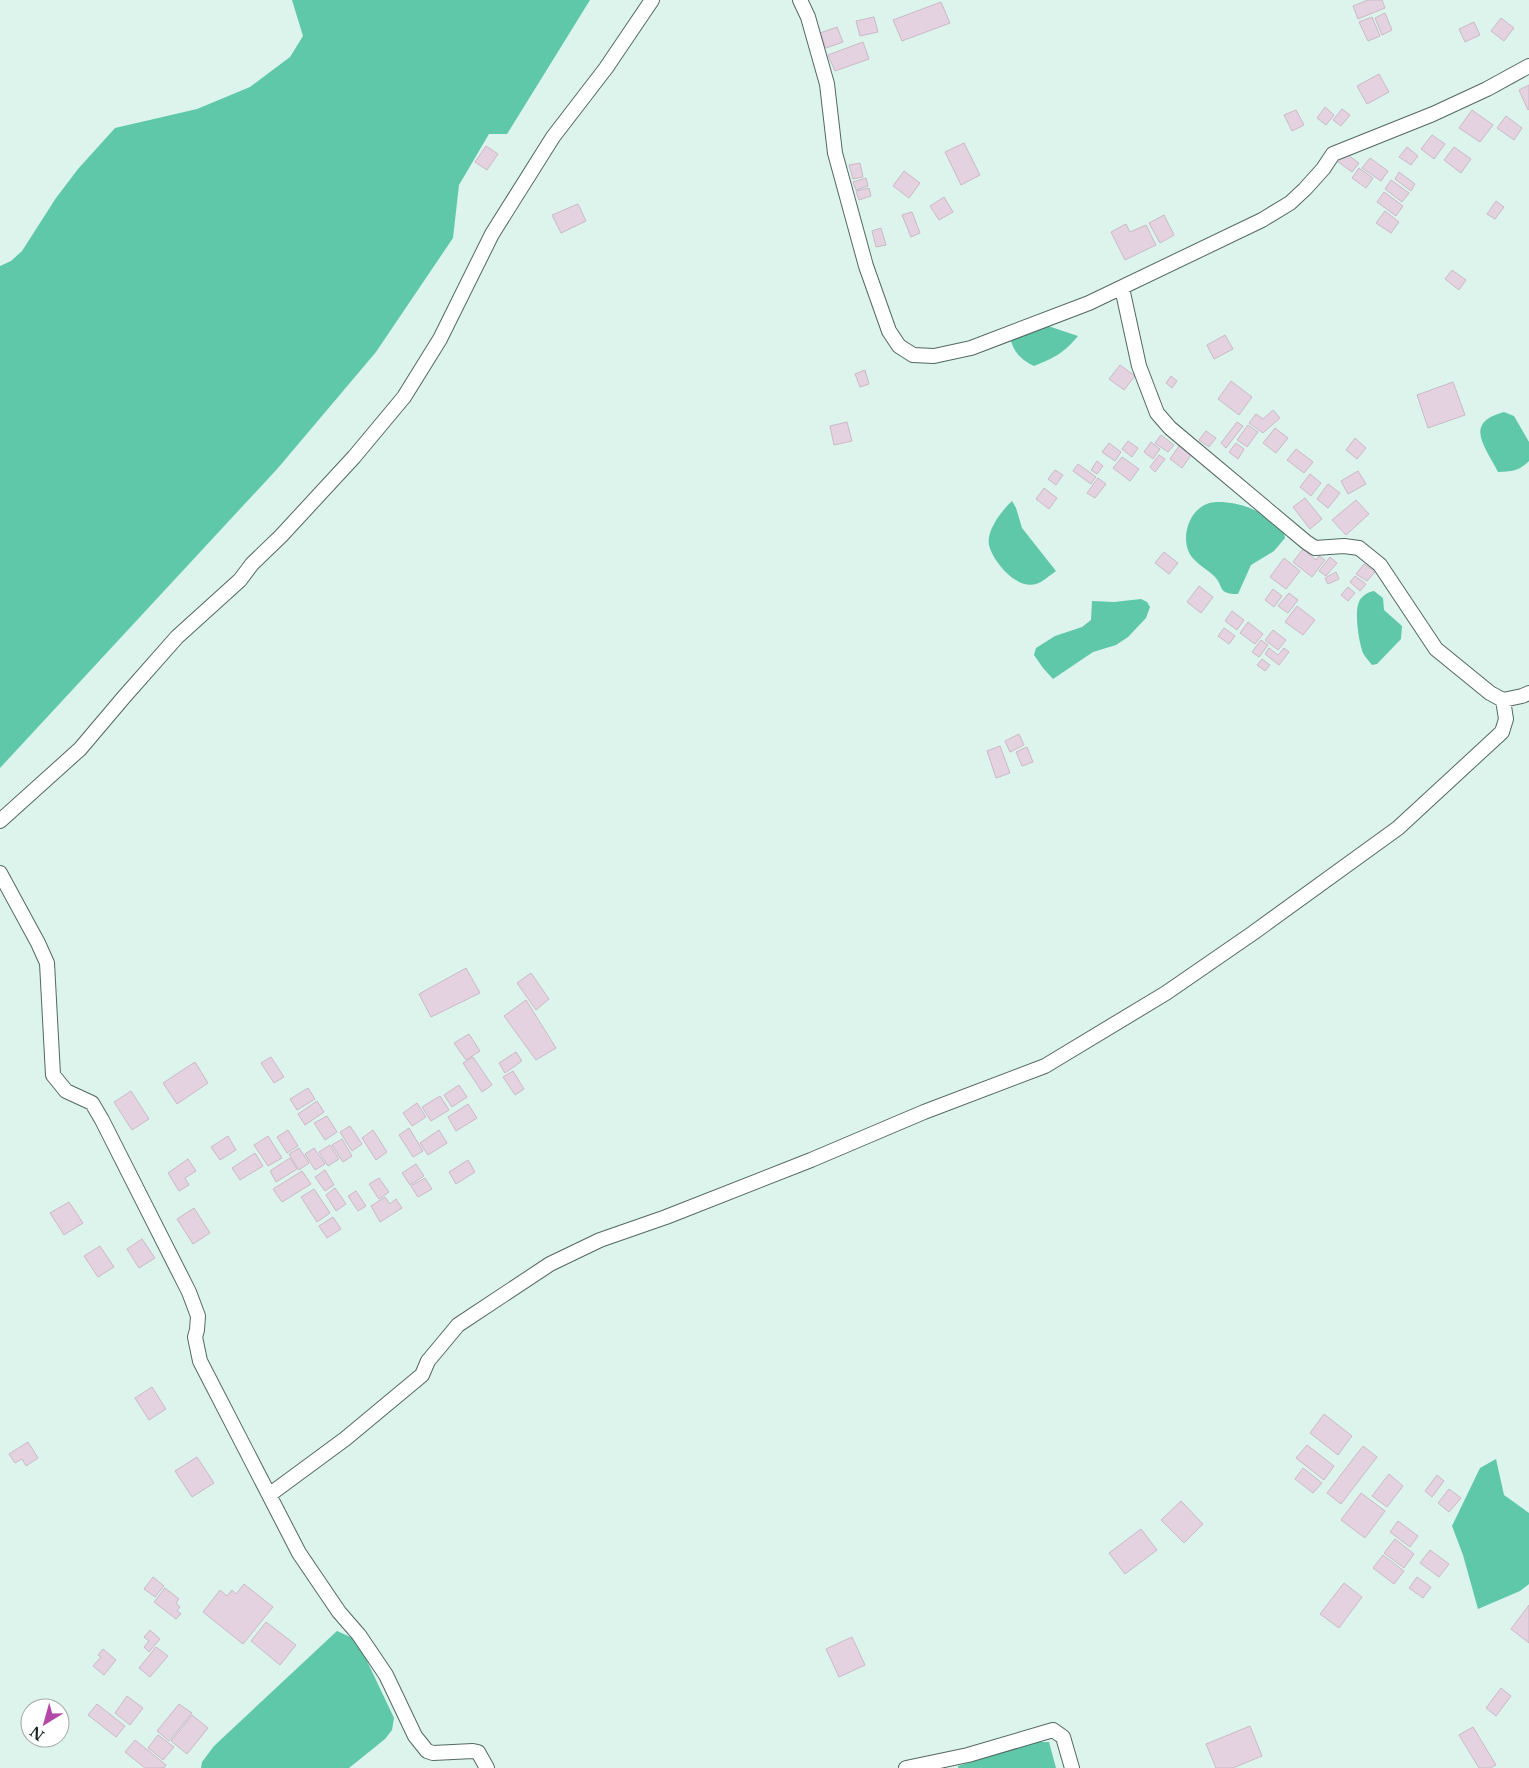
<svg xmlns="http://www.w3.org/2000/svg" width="1529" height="1768" font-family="'Libre Baskerville',serif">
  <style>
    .water { fill: #5ec8a9 }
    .building { fill: #e4d2e1; stroke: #cbb9c7 }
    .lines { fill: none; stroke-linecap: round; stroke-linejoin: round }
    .minor-casing { stroke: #536961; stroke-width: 16 }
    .minor { stroke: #fff; stroke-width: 14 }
  </style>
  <rect width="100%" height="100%" fill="#dcf4eb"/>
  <path class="water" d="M292 0H590L507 134H489L459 185 453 238 376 352 278 468 0 768V266L11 261 22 251 56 198 78 169 115 128 197 109 250 87 290 57 303 36Z
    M1048 326 1078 336C1064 353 1054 358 1034 366 1022 360 1015 354 1011 341 1021 331 1034 328 1048 326Z
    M1504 412 1514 416 1529 442V461C1518 472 1513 471 1498 472 1485 446 1463 423 1504 412Z
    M1012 501 1016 508 1022 528 1056 571C1050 575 1043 582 1036 584 1017 590 993 562 989 545 986 531 1002 510 1012 501Z
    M1222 502C1248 504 1263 513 1283 528L1285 538 1274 551 1251 565 1238 594C1216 594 1225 586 1213 575 1205 568 1191 560 1188 550 1182 534 1190 510 1207 504 1211 502 1218 502 1222 502Z
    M1374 591 1383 598 1384 610 1402 626 1401 639 1377 664 1372 665C1369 661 1365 657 1363 653 1359 643 1354 612 1359 602 1361 596 1368 592 1374 591Z
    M1141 599 1147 602 1150 607 1146 618 1128 637 1116 645 1093 652 1053 679 1043 668 1034 655 1036 648 1055 636 1082 627 1091 620 1092 601 1114 602Z
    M1496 1459 1504 1495 1529 1513V1584L1520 1591 1478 1609 1463 1555 1452 1526 1480 1468Z
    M337 1631 357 1640 394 1718 392 1730 385 1739 349 1768H201L202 1762 214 1746Z
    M1037 1742H1049L1056 1768H958V1766Z"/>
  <path class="building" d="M1368 0H1382L1385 8 1358 19 1353 6Z
    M941 2 950 23 902 41 893 20Z
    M1385 13 1392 30 1382 35 1375 18Z
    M874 17 878 32 860 36 856 21Z
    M1372 17 1380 36 1368 41 1359 22Z
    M1501 18 1514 28 1504 41 1491 31Z
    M1474 22 1480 35 1465 42 1459 29Z
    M837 27 843 42 826 48 820 33Z
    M863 42 869 59 835 71 828 55Z
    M1379 74 1389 92 1367 104 1357 86Z
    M1529 85V109L1528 110 1519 90Z
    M1325 107 1334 115 1326 125 1317 118Z
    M1342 109 1350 115 1341 126 1333 120Z
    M1296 110 1304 125 1292 131 1284 115Z
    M1472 110 1493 125 1480 142 1459 128Z
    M1506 116 1522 128 1514 140 1497 128Z
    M1432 135 1445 144 1434 159 1421 149Z
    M964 143 980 175 961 185 945 152Z
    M486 146 498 154 487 170 475 162Z
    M1407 147 1418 156 1411 165 1399 157Z
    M1454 147 1471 159 1461 173 1444 160Z
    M1344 152 1359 163 1352 172 1337 161Z
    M1370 158 1388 171 1381 181 1362 168Z
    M860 163 863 177 853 179 849 165Z
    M1359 168 1373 178 1366 188 1352 178Z
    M904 171 920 183 909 198 893 186Z
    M1399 172 1415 184 1411 191 1395 179Z
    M866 178 868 186 856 190 853 182Z
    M1391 180 1409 193 1402 202 1385 189Z
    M869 188 871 196 859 200 856 191Z
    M1384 192 1403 206 1396 216 1377 202Z
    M944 197 953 212 939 220 930 206Z
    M1496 201 1504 207 1495 219 1487 214Z
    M578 204 586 221 561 233 552 215Z
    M1385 211 1399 222 1391 233 1376 223Z
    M912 212 920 233 911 237 902 215Z
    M1164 215 1174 235 1160 243 1149 223Z
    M1126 224 1130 232 1146 225 1156 245 1125 260 1111 232Z
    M881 228 886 245 876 247 872 231Z
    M1452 270 1466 280 1459 290 1445 279Z
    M1225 335 1233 349 1214 359 1207 345Z
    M1120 365 1135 376 1124 390 1109 379Z
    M865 370 869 384 860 387 855 374Z
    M1171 376 1177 381 1172 388 1166 383Z
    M1231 381 1252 397 1239 415 1218 399Z
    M1453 382 1465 415 1428 428 1417 395Z
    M1273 410 1280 418 1263 433 1249 423 1256 414 1263 419Z
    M847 422 852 441 834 445 830 426Z
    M1237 422 1243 426 1226 448 1221 443Z
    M1248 425 1258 432 1247 447 1237 440Z
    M1275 428 1288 438 1276 453 1263 443Z
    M1206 431 1216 438 1209 447 1199 440Z
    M1161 435 1174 445 1168 452 1155 443Z
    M1355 438 1366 448 1357 459 1346 450Z
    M1128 441 1138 448 1132 457 1122 449Z
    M1151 442 1160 449 1153 459 1144 452Z
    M1109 443 1121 452 1115 461 1102 452Z
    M1236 443 1244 449 1238 459 1229 452Z
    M1179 446 1191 455 1182 468 1170 459Z
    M1296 449 1313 462 1304 473 1287 460Z
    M1159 455 1165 459 1155 472 1150 467Z
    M1122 457 1139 469 1130 481 1113 468Z
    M1097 461 1103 466 1097 474 1091 470Z
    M1078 464 1096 477 1091 484 1073 471Z
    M1055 470 1063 475 1056 485 1048 479Z
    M1358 471 1366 484 1348 494 1341 481Z
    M1310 474 1321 483 1311 496 1300 487Z
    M1098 478 1106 484 1095 498 1087 493Z
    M1328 484 1340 493 1328 508 1317 499Z
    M1044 488 1057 498 1049 509 1036 499Z
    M1305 498 1322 519 1310 529 1293 507Z
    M1356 500 1369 514 1346 535 1332 520Z
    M1303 549 1316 560 1319 556 1325 560 1312 577 1293 562Z
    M1164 552 1178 563 1169 574 1155 563Z
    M1330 557 1337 563 1326 576 1319 571Z
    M1284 558 1300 571 1286 589 1270 577Z
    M1364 564 1375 572 1367 581 1356 574Z
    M1336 572 1339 579 1328 584 1325 578Z
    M1355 576 1366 584 1360 591 1350 582Z
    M1199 586 1213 597 1201 613 1187 602Z
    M1348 587 1355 593 1348 601 1341 595Z
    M1273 589 1282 596 1274 607 1265 600Z
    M1289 593 1298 600 1288 613 1278 606Z
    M1297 606 1315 620 1303 635 1285 622Z
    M1232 611 1244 620 1237 630 1225 621Z
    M1248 622 1263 634 1255 644 1240 633Z
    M1224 628 1235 636 1229 644 1218 636Z
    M1273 630 1286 640 1278 650 1265 640Z
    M1261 640 1268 645 1259 657 1252 652Z
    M1269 648 1278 655 1284 648 1289 652 1279 665 1265 654Z
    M1262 659 1270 665 1265 671 1257 665Z
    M1019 734 1024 745 1010 752 1005 741Z
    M1000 746 1010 773 996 778 987 751Z
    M1027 747 1033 762 1022 766 1016 752Z
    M466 968 480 993 431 1017 419 994Z
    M531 973 549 999 536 1010 517 983Z
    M526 1000 556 1048 536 1060 504 1016Z
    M469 1034 480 1051 466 1060 454 1043Z
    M516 1052 522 1061 505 1073 499 1063Z
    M271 1057 284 1077 274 1083 261 1063Z
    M473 1057 492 1085 482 1092 463 1063Z
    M195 1062 208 1083 177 1104 163 1083Z
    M513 1071 524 1089 515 1095 503 1077Z
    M459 1085 467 1097 452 1107 444 1095Z
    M308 1088 315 1099 297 1110 290 1099Z
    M131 1091 149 1119 132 1130 114 1102Z
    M440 1096 449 1110 431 1121 422 1107Z
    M317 1101 324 1112 305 1125 298 1114Z
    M417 1103 426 1117 412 1126 403 1113Z
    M468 1104 477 1118 456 1131 448 1117Z
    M327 1116 337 1132 325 1140 314 1123Z
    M350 1126 362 1144 352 1151 340 1132Z
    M409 1128 423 1151 413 1157 399 1135Z
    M288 1130 298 1146 287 1153 277 1137Z
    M373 1130 387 1152 376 1160 362 1138Z
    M439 1130 447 1143 428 1155 420 1143Z
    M228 1136 236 1150 220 1160 211 1147Z
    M268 1136 282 1158 268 1166 254 1145Z
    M342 1139 352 1156 343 1162 332 1145Z
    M330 1145 339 1159 328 1166 319 1152Z
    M299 1148 309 1163 299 1170 289 1154Z
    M314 1148 325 1164 315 1170 305 1154Z
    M255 1153 263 1166 240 1180 232 1168Z
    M290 1158 297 1169 276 1182 270 1171Z
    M188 1159 196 1171 185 1178 189 1185 179 1191 168 1173Z
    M468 1160 475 1172 456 1184 449 1172Z
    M416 1164 424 1176 410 1185 402 1173Z
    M325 1170 334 1185 325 1191 315 1177Z
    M302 1171 311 1184 282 1202 273 1189Z
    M379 1178 389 1192 379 1199 369 1184Z
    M425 1178 432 1189 418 1197 411 1186Z
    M335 1188 346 1204 336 1211 326 1195Z
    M314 1189 330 1213 317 1222 301 1197Z
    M356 1191 366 1206 358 1211 348 1196Z
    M385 1197 390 1204 396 1199 402 1208 380 1222 371 1206Z
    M69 1202 83 1223 64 1235 50 1213Z
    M194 1208 210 1233 193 1244 177 1219Z
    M333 1217 341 1229 327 1238 319 1226Z
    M142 1239 155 1258 139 1268 127 1249Z
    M100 1246 114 1267 98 1277 84 1256Z
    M152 1387 166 1409 149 1420 135 1398Z
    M1324 1414 1352 1436 1338 1455 1310 1433Z
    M28 1442 38 1458 26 1466 22 1459 15 1463 9 1454Z
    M1307 1445 1334 1466 1324 1480 1296 1458Z
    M1363 1446 1377 1457 1341 1504 1327 1493Z
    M197 1457 214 1483 192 1497 175 1471Z
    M1303 1468 1322 1483 1313 1493 1295 1479Z
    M1389 1474 1403 1486 1387 1507 1372 1496Z
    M1437 1475 1444 1481 1432 1497 1425 1491Z
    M1449 1489 1461 1498 1449 1512 1438 1503Z
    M1361 1493 1385 1511 1365 1538 1341 1520Z
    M1181 1501 1203 1524 1184 1543 1161 1520Z
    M1398 1521 1418 1536 1410 1547 1390 1532Z
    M1141 1529 1157 1550 1125 1574 1109 1553Z
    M1395 1539 1414 1554 1404 1568 1384 1553Z
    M1430 1550 1449 1564 1439 1577 1420 1563Z
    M1383 1555 1404 1571 1394 1584 1373 1568Z
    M153 1577 164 1586 155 1597 144 1589Z
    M1417 1577 1431 1587 1423 1598 1409 1588Z
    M1344 1583 1362 1597 1339 1628 1320 1614Z
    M244 1584 273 1607 243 1644 203 1612 220 1590 227 1596 232 1590 236 1594Z
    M165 1588 179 1599 176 1603 180 1607 177 1611 181 1614 176 1619 154 1602Z
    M1529 1605V1643L1511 1629Z
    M266 1622 296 1645 280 1665 251 1641Z
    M150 1630 160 1639 149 1652 144 1647 149 1641 144 1637Z
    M852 1637 865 1665 839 1677 826 1649Z
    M156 1647 168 1656 150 1677 139 1668Z
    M103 1649 116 1660 104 1675 93 1666 101 1657 98 1655Z
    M1501 1688 1511 1696 1496 1716 1486 1708Z
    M127 1696 143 1708 130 1725 115 1713Z
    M97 1704 125 1726 116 1737 88 1715Z
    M179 1704 192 1713 169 1741 157 1731Z
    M192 1715 208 1728 187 1754 171 1741Z
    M1250 1726 1262 1756 1233 1768H1216L1206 1744Z
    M1473 1727 1496 1765 1490 1768H1479L1459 1735Z
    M158 1735 174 1747 163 1760 148 1748Z
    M135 1740 166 1765 164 1768H145L125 1752Z"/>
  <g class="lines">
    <g class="minor-casing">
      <path id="minor" d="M800 0 808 17 827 84 835 153 866 266 889 331 899 346 913 355 934 356 971 348 1089 303 1262 220 1290 203 1305 189 1323 169 1333 154 1433 114 1487 89 1529 66
        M1122 288 1139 366 1157 413 1170 428 1306 542 1315 548 1344 546 1359 548 1380 565 1436 649 1490 693 1503 700 1522 696 1529 693
        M0 821 80 749 124 697 177 637 240 580 252 564 281 536 354 457 404 397 440 339 492 234 553 137 606 68 652 0
        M0 873 38 943 47 963 53 1075 66 1091 92 1103 102 1120 189 1292 198 1316 197 1330 195 1337 200 1361 299 1553 339 1612 359 1635 386 1675 415 1736 427 1751 433 1753 473 1751 478 1752 487 1768
        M269 1495 345 1439 422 1375 428 1361 458 1325 550 1264 600 1240 666 1217 811 1160 924 1112 1045 1066 1166 993 1253 933 1398 828 1502 732 1506 719 1503 700
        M906 1768 968 1755 1053 1730 1063 1737 1072 1768"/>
    </g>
    <use href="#minor" class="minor"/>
  </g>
  <g transform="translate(45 1723) rotate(217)"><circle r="24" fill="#ffffff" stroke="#a4a8a7"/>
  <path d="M0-4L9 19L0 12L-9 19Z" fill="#b448a9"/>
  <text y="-8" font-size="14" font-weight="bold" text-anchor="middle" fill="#1c2522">N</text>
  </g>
</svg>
